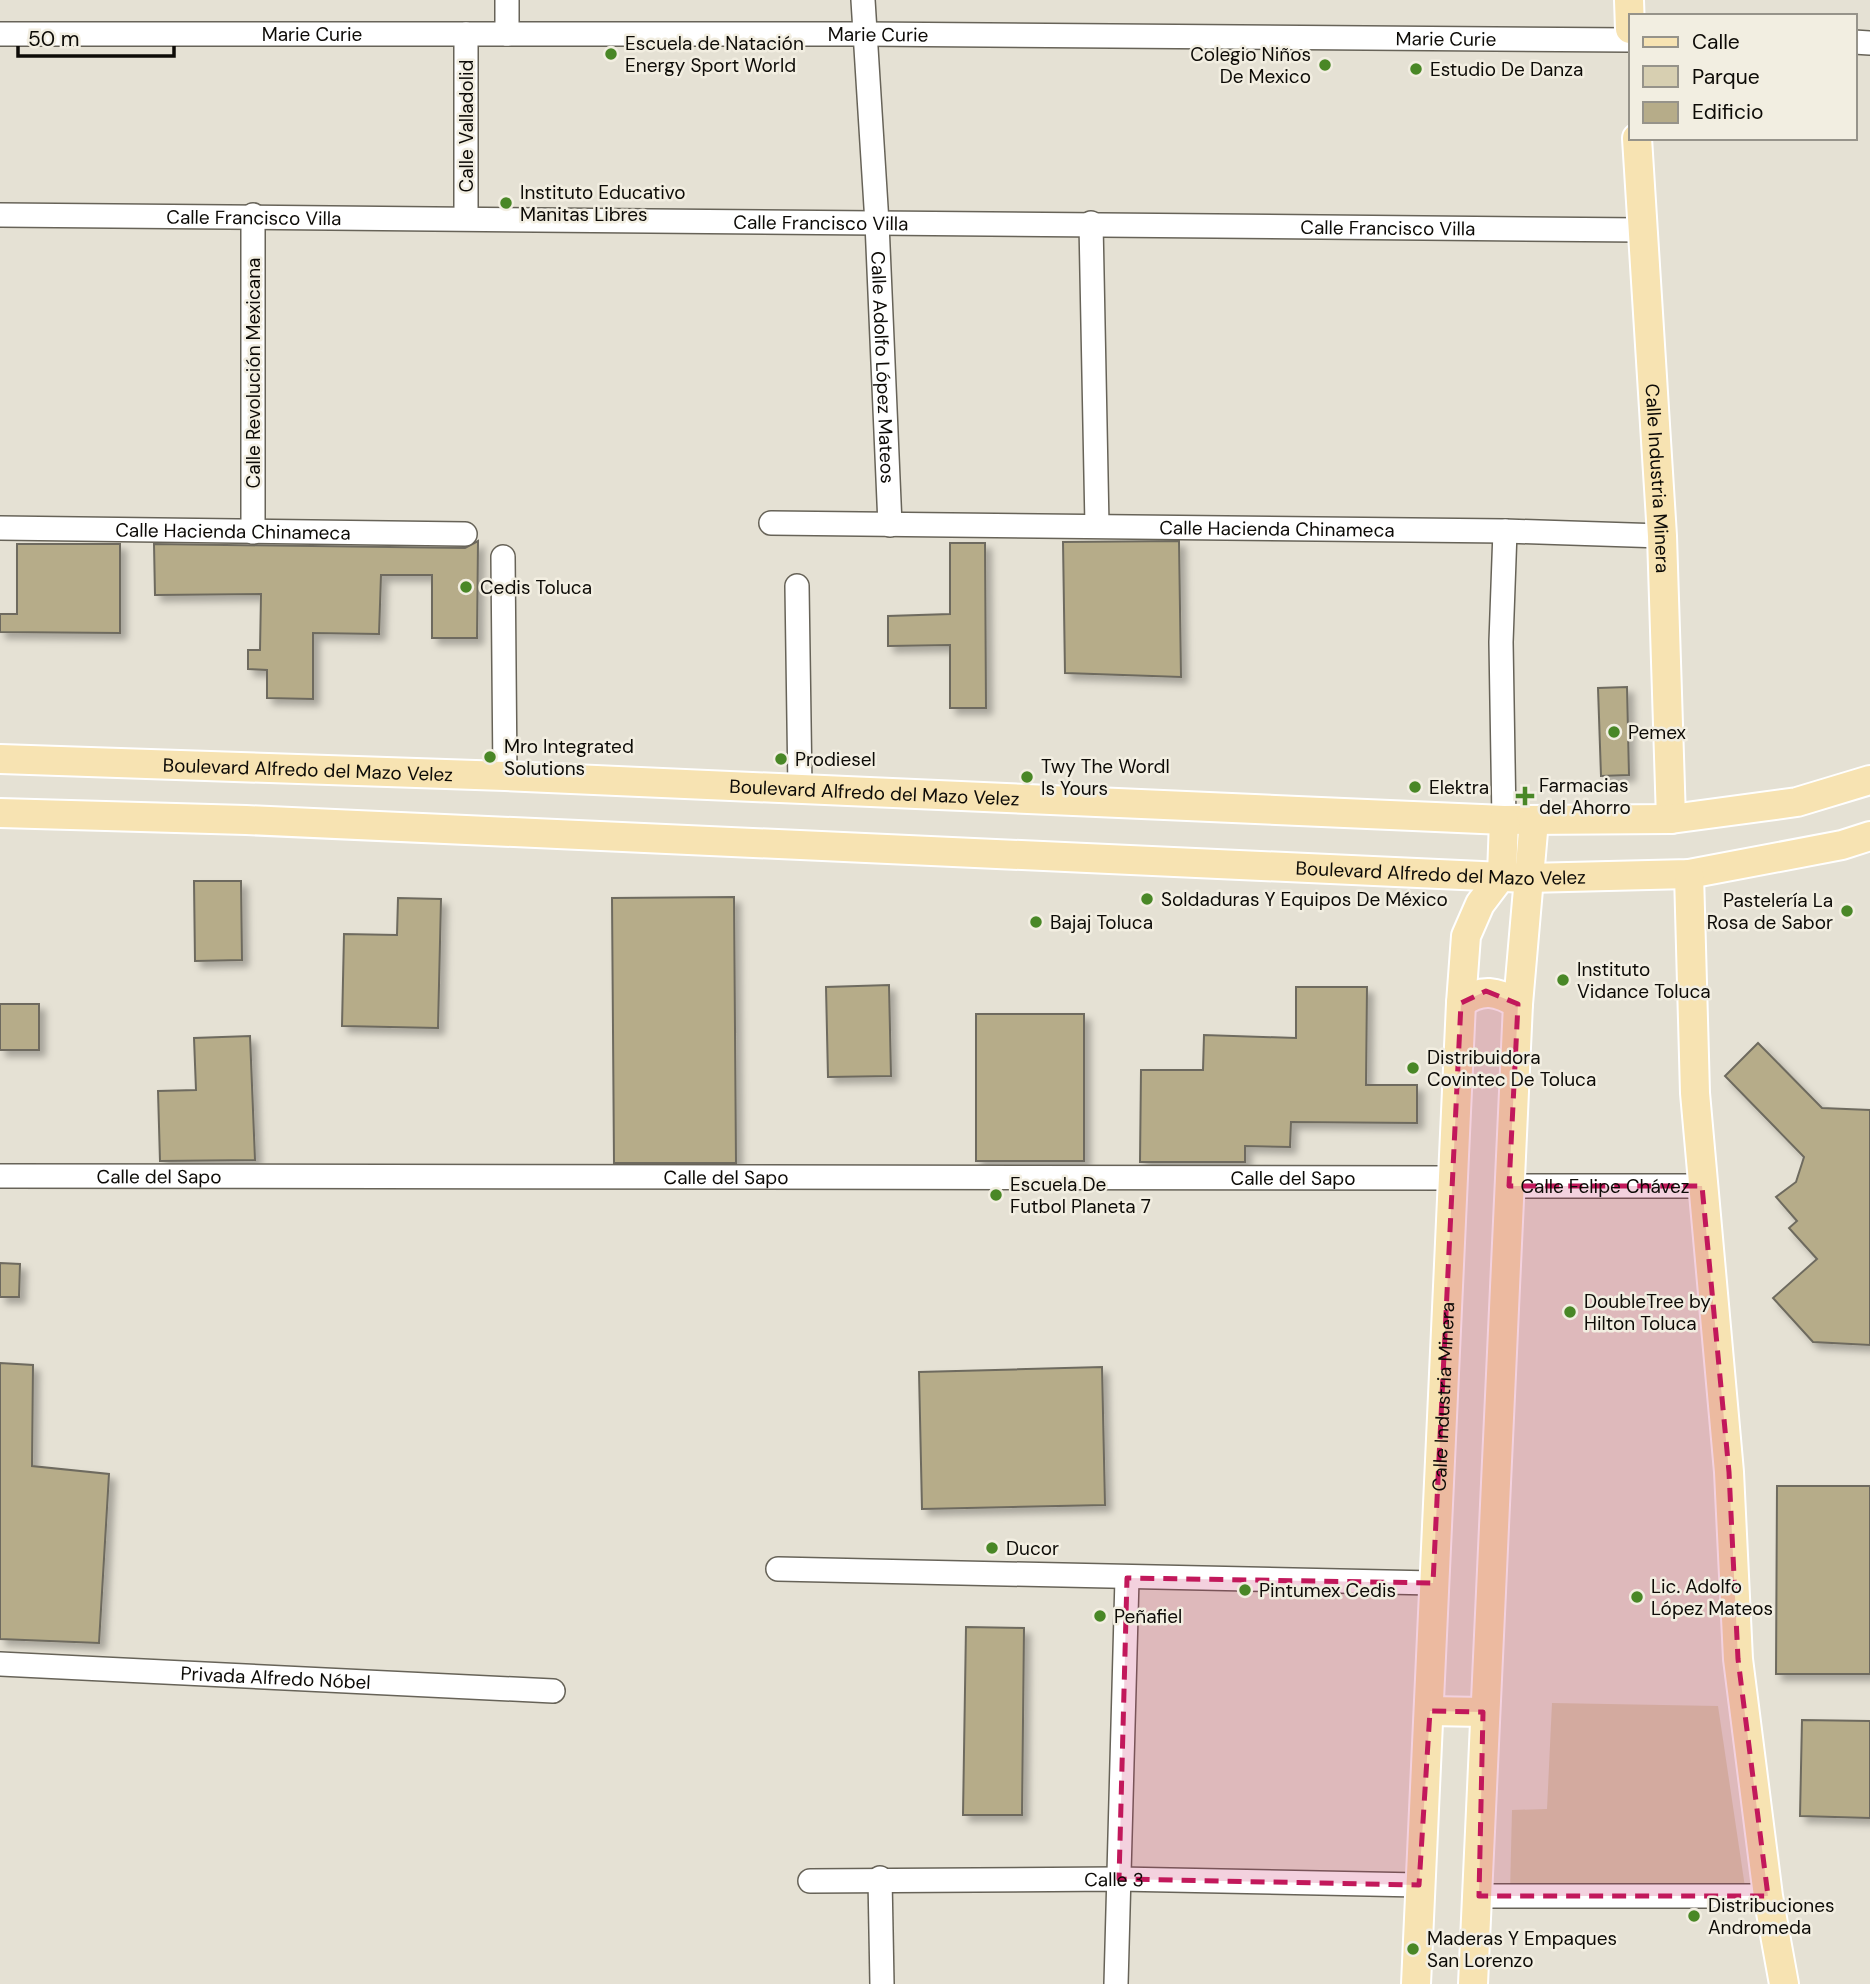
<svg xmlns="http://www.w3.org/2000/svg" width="1870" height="1984" font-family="'DM Sans',sans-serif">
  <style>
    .green { fill: #d7cfb1 }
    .building { fill: #b6ac89; stroke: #6e6b5f; stroke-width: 2; filter: url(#shadow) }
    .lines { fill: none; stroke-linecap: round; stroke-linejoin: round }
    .minor-casing { stroke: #676358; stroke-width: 26 }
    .major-casing { stroke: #fff; stroke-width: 32 }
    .minor { stroke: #fff; stroke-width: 23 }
    .major { stroke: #f7e3b2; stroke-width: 28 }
    .marked { fill: #c2185b; fill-opacity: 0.2; stroke: #c2185b; stroke-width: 5; stroke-dasharray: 14 9; stroke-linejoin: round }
    .poi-dot { fill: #498726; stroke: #f2eee1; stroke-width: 2.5 }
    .labels { text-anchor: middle; stroke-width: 5; stroke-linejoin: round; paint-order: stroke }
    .street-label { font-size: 19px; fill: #0d0b07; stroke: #f2eee1 }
    .poi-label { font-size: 19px; fill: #0d0b07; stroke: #f2eee1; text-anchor: start }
  </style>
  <defs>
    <filter id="shadow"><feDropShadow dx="6" dy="6" stdDeviation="3.5" flood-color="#0004"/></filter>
  </defs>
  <rect width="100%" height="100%" fill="#e5e1d4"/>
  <path class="green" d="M1552 1703 1718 1706 1745 1887 1510 1893 1512 1810 1547 1809Z"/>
  <path class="building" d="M478 541 477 638H432V575H381L379 634 313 633V699L267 698V670L248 669V650H260L261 594 155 595 154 544 465 548Z
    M1179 541 1181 677 1065 673 1063 542Z
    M950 543H985L986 708H950V645L888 646V616L950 614Z
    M17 544H120V633L0 632V614H17Z
    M1627 687 1629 775 1601 776 1598 688Z
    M194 881H241L242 960 195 961Z
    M734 897 736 1163H614L612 898Z
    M398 898 441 899 438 1028 342 1026 344 934 397 935Z
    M889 985 891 1076 828 1077 826 987Z
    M1296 987H1367L1366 1085H1417V1123L1291 1122 1290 1147 1245 1146V1162H1140L1141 1070H1203L1204 1035 1296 1038Z
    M0 1004H39V1050H0Z
    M976 1014H1084V1161H976Z
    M250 1036 255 1160 160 1161 158 1091 196 1090 194 1038Z
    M1758 1043 1822 1108 1870 1110V1345L1813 1342 1773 1298 1817 1259 1789 1228 1797 1221 1776 1197 1796 1182 1804 1157 1725 1076Z
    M0 1263 20 1264 19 1297H0Z
    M0 1363 33 1365 32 1466 109 1474 99 1643 0 1639Z
    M1102 1367 1105 1505 922 1509 919 1372Z
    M1777 1486H1870V1674H1776Z
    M966 1627 1024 1628 1022 1815H963Z
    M1802 1720 1870 1721V1818L1800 1816Z"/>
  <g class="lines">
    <g class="minor-casing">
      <g id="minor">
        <path id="s1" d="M863 0 877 223 890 525"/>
        <path id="s2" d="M0 34H864L1630 40"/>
        <path d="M507 34V0"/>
        <path d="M1854 42 1870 43"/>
        <path id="s3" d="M0 215 1642 230"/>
        <path d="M253 215V532"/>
        <path d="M466 218V34"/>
        <path d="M1091 223 1097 526"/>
        <path id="s4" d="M771 523 1505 531 1662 536"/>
        <path id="s5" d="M0 528 465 534"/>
        <path d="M503 557 505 776"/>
        <path d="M797 586 800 789"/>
        <path d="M1504 820 1501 642 1505 531"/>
        <path id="s6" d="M0 1176 1453 1178"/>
        <path id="s7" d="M1509 1186H1702"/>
        <path d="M778 1569 1433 1583"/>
        <path id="s8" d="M0 1664 553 1691"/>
        <path d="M880 1878 882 1984"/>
        <path id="s9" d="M810 1881 1119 1879 1419 1885"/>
        <path d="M1479 1896H1768"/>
        <path d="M1116 1984 1127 1578"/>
      </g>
    </g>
    <g class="major-casing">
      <g id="major">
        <path d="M1629 0 1630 29"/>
        <path id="s10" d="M1637 138 1662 536 1671 819"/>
        <path id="s11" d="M0 759 505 776 1504 820 1671 819 1797 802 1870 780"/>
        <path id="s12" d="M0 813 246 820 1528 878 1689 874 1842 845 1870 836"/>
        <path d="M1689 874 1695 1093 1729 1472 1738 1659 1768 1896 1784 1984"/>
        <path d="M1461 1003C1482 988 1497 991 1518 1004"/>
        <path d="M1430 1711 1483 1712"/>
        <path id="s13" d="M1416 1984 1461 1003 1466 936 1480 904 1502 875 1504 820"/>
        <path d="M1473 1984 1518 1004 1534 820"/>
      </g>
    </g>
    <use href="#minor" class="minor"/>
    <use href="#major" class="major"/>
  </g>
  <path class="marked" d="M1486 991 1518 1004 1509 1186H1702L1729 1472 1738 1659 1768 1896H1479L1483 1712 1430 1711 1419 1885 1119 1879 1127 1578 1433 1583 1461 1003Z"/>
  <g class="poi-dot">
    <circle cx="611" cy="54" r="7"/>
    <circle cx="1325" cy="65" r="7"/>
    <circle cx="1416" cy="69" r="7"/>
    <circle cx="506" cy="203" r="7"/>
    <circle cx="466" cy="587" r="7"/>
    <circle cx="1614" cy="732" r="7"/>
    <circle cx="490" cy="757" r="7"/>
    <circle cx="781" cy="759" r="7"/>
    <circle cx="1027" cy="777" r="7"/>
    <circle cx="1415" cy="787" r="7"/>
    <path d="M1521.5 785.5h7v7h7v7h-7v7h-7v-7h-7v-7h7z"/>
    <circle cx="1147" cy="899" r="7"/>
    <circle cx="1847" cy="911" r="7"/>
    <circle cx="1036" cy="922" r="7"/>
    <circle cx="1563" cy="980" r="7"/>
    <circle cx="1413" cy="1068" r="7"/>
    <circle cx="996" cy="1195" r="7"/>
    <circle cx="1570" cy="1312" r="7"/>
    <circle cx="992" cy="1548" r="7"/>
    <circle cx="1245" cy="1590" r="7"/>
    <circle cx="1637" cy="1597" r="7"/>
    <circle cx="1100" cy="1616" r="7"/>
    <circle cx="1694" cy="1916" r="7"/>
    <circle cx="1413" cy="1949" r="7"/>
  </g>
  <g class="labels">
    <g class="street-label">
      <text dy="7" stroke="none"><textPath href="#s2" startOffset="312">Marie Curie</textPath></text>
      <text dy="7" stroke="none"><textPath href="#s2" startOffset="878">Marie Curie</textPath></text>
      <text dy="7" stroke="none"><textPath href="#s2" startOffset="1446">Marie Curie</textPath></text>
      <text transform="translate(466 126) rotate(-90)" y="7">Calle Valladolid</text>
      <text dy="7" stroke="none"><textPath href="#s3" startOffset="254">Calle Francisco Villa</textPath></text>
      <text dy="7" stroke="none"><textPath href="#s3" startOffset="821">Calle Francisco Villa</textPath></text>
      <text dy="7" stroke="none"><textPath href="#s3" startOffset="1388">Calle Francisco Villa</textPath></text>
      <text dy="7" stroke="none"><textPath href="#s1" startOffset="368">Calle Adolfo López Mateos</textPath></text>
      <text transform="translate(253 373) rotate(-90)" y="7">Calle Revolución Mexicana</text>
      <text dy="7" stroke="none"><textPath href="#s10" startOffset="341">Calle Industria Minera</textPath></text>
      <text dy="7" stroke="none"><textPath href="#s4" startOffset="506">Calle Hacienda Chinameca</textPath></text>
      <text dy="7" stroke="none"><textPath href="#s5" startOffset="233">Calle Hacienda Chinameca</textPath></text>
      <text dy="7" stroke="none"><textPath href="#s11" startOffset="308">Boulevard Alfredo del Mazo Velez</textPath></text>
      <text dy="7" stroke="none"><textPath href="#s11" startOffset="875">Boulevard Alfredo del Mazo Velez</textPath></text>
      <text dy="7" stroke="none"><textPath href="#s12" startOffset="1442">Boulevard Alfredo del Mazo Velez</textPath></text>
      <text dy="7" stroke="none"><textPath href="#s6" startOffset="159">Calle del Sapo</textPath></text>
      <text dy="7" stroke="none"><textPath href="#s6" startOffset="726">Calle del Sapo</textPath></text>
      <text dy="7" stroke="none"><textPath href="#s6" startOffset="1293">Calle del Sapo</textPath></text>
      <text dy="7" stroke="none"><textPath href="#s7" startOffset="96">Calle Felipe Chávez</textPath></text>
      <text dy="7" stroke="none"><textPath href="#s13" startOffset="588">Calle Industria Minera</textPath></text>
      <text dy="7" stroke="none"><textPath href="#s8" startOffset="276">Privada Alfredo Nóbel</textPath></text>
      <text dy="7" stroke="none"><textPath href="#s9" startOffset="304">Calle 3</textPath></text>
    </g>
    <g class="poi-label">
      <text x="625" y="50">Escuela de Natación<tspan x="625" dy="22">Energy Sport World</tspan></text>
      <text x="1311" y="61" text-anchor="end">Colegio Niños<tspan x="1311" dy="22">De Mexico</tspan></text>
      <text x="1430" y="76">Estudio De Danza</text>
      <text x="520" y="199">Instituto Educativo<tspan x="520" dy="22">Manitas Libres</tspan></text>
      <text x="480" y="594">Cedis Toluca</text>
      <text x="1628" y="739">Pemex</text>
      <text x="504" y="753">Mro Integrated<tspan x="504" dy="22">Solutions</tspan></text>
      <text x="795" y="766">Prodiesel</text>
      <text x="1041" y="773">Twy The Wordl<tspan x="1041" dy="22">Is Yours</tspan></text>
      <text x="1539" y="792">Farmacias<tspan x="1539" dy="22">del Ahorro</tspan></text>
      <text x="1429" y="794">Elektra</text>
      <text x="1161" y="906">Soldaduras Y Equipos De México</text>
      <text x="1833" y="907" text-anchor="end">Pastelería La<tspan x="1833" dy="22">Rosa de Sabor</tspan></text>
      <text x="1050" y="929">Bajaj Toluca</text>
      <text x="1577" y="976">Instituto<tspan x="1577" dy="22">Vidance Toluca</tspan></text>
      <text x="1427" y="1064">Distribuidora<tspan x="1427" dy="22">Covintec De Toluca</tspan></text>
      <text x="1010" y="1191">Escuela De<tspan x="1010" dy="22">Futbol Planeta 7</tspan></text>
      <text x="1584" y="1308">DoubleTree by<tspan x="1584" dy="22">Hilton Toluca</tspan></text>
      <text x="1006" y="1555">Ducor</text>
      <text x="1651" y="1593">Lic. Adolfo<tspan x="1651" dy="22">López Mateos</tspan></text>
      <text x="1259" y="1597">Pintumex Cedis</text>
      <text x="1114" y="1623">Peñafiel</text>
      <text x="1708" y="1912">Distribuciones<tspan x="1708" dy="22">Andromeda</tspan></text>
      <text x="1427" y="1945">Maderas Y Empaques<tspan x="1427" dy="22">San Lorenzo</tspan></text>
    </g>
  </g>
  <rect x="1629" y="14" width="228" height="126" fill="#f2eee1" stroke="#96938a" stroke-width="2"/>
  <rect x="1643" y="37" width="35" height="10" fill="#f7e3b2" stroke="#96938a" stroke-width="2"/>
  <text x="1692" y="49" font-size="21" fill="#0d0b07">Calle</text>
  <rect x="1643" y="66" width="35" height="21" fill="#d7cfb1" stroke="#96938a" stroke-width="2"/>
  <text x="1692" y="84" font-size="21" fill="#0d0b07">Parque</text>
  <rect x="1643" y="102" width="35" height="21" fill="#b6ac89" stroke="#96938a" stroke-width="2"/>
  <text x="1692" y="119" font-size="21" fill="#0d0b07">Edificio</text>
  <path d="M18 46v10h156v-10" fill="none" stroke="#0d0b07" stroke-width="3.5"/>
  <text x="28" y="46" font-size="21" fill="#0d0b07" stroke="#f2eee1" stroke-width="5" paint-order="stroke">50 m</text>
</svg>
